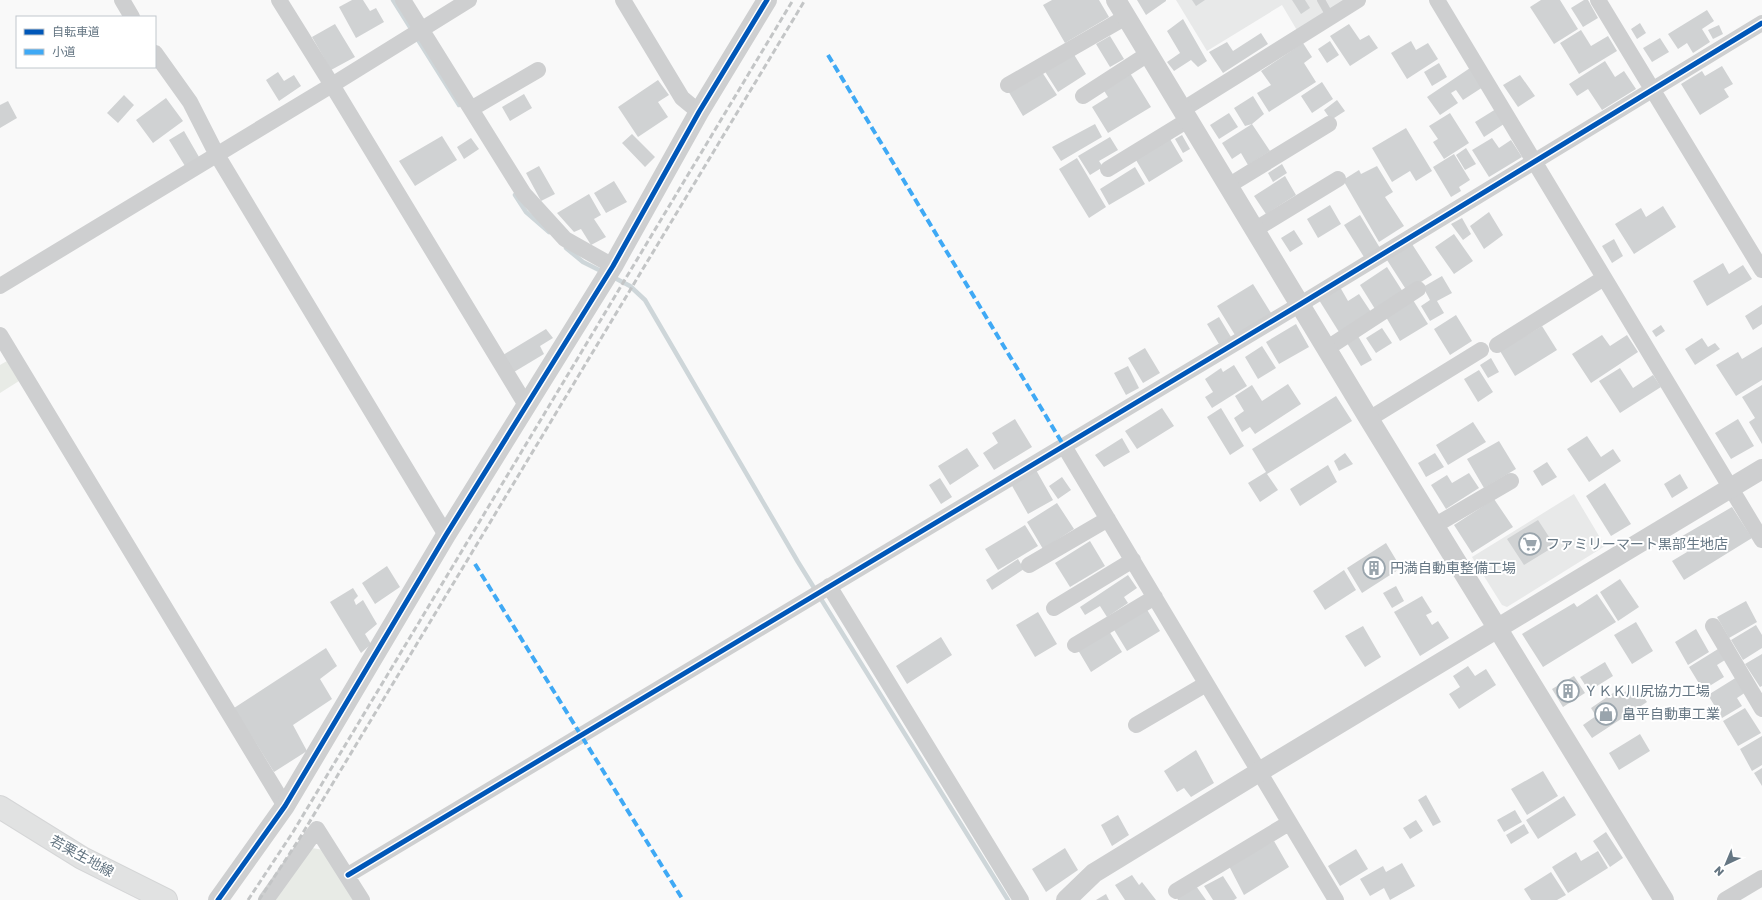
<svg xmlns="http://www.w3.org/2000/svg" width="1762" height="900" font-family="'Golos Text','Noto Sans JP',sans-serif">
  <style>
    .built { fill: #e8e9e9 }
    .green { fill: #e8ebe6 }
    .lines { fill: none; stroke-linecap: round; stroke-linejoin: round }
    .stream { stroke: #ced6d9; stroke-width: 4.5 }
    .building { fill: #d0d2d3 }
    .primary-casing { stroke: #d5d6d7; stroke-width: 24 }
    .service { stroke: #cecfd0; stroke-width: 8 }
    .minor { stroke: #cecfd0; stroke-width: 16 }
    .tertiary { stroke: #cecfd0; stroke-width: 20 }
    .primary { stroke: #e1e2e2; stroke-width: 22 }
    .rail { stroke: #c3c5c6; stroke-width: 3; stroke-dasharray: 6 3; stroke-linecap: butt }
    .quiet { stroke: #3fa9f5; stroke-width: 4; stroke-dasharray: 8 4; stroke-linecap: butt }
    .cycleway-casing { stroke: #fff; stroke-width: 8 }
    .cycleway { stroke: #0057b8; stroke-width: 5 }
    .labels { text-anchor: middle; stroke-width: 4; stroke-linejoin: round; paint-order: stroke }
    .poi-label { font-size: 14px; fill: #657683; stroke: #fff; text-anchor: start }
    .street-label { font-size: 14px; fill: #657683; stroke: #fff }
  </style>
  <rect width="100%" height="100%" fill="#f9f9f9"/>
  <path class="built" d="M1176 0H1345L1298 32 1282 5 1207 51Z
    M1574 494 1605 546 1507 607 1502 605 1472 557Z"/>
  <path class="green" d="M7 361 19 381 0 393V365Z
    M306 847 324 850 353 900H269Z"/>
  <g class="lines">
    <path class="stream" d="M393 0 459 105
      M515 195 526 212 549 232
      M566 248 583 262 603 272
      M611 276 630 286 645 300 798 562 1008 900"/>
  </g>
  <path class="building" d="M352 0H363L370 11 376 8 384 22 356 38 339 7Z
    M1052 0H1099L1109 17 1065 43 1043 5Z
    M1137 0H1166V1L1146 15Z
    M1192 0H1205L1196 6Z
    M1292 0H1305L1310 8 1301 14Z
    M1541 0H1560L1578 29 1554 44 1530 7Z
    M1584 0H1588L1598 18 1583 27 1571 8Z
    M1707 10 1714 21 1702 29 1710 42 1693 53 1687 43 1678 49 1668 34Z
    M1183 19 1207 61 1198 67 1191 60 1174 71 1167 62 1180 53 1167 31Z
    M1640 23 1646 33 1637 39 1631 29Z
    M335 24 355 57 331 70 312 37Z
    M1349 24 1360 40 1369 35 1378 48 1350 66 1330 36Z
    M1719 25 1723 34 1713 39 1708 30Z
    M1581 30 1591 46 1608 36 1617 51 1579 74 1560 43Z
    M1261 33 1268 44 1223 73 1209 52 1227 42 1233 51Z
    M1110 36 1124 59 1110 67 1096 44Z
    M1660 38 1669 52 1652 62 1643 48Z
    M1330 41 1339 55 1327 63 1318 49Z
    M1411 41 1416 50 1428 43 1438 59 1407 79 1391 53Z
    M1303 43 1312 57 1304 63 1316 82 1269 112 1257 93 1271 85 1261 71Z
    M1073 53 1086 74 1058 92 1044 70Z
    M1605 61 1615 77 1624 71 1636 89 1602 110 1588 89 1577 96 1569 84Z
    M1439 63 1447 77 1432 86 1424 72Z
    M1722 66 1733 84 1724 89 1729 97 1700 115 1681 84 1702 71 1705 76Z
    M1470 68 1483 87 1463 100 1456 90 1451 93 1458 103 1440 115 1427 97Z
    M278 72 284 81 294 75 301 86 279 101 266 80Z
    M1042 72 1057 95 1023 116 1007 89Z
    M1130 73 1151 107 1108 133 1092 107 1108 97 1103 89Z
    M1520 75 1535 96 1518 107 1503 85Z
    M658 80 669 95 658 102 668 117 638 137 618 107Z
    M1322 82 1333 99 1312 113 1301 96Z
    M524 94 532 108 510 121 502 107Z
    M124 95 134 105 118 123 107 113Z
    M1253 96 1264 114 1252 124 1270 151 1248 165 1241 153 1232 159 1222 143 1252 124 1245 126 1234 108Z
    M166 98 183 121 153 143 136 120Z
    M1337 100 1345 111 1331 120 1324 110Z
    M8 101 17 118 0 128V105Z
    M1496 109 1504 124 1484 137 1475 122Z
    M1229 113 1238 127 1219 139 1210 125Z
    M1450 113 1469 143 1444 159 1433 142 1438 139 1429 126Z
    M1095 124 1102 137 1061 161 1052 147Z
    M1406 128 1432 171 1416 181 1410 171 1392 182 1372 148Z
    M184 131 199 157 185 166 169 140Z
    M632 134 655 157 645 167 622 143Z
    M1182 135 1190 149 1183 153 1175 139Z
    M442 136 457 160 415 186 399 161Z
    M1110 137 1118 150 1099 161 1103 167 1090 175 1078 156Z
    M471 138 479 149 464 159 457 147Z
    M1492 138 1499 148 1511 140 1522 157 1489 177 1472 150Z
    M1170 139 1183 161 1149 182 1136 160Z
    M1466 148 1476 164 1465 170 1456 155Z
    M1454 154 1470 180 1459 187 1461 191 1451 197 1433 167Z
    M1077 158 1106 207 1089 218 1059 169Z
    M1282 164 1287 173 1273 182 1268 173Z
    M539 166 555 194 541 201 526 173Z
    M1377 166 1393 192 1385 197 1404 226 1379 242 1343 180 1359 170 1361 174Z
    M1135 167 1145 184 1109 205 1100 189Z
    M1285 176 1296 195 1266 214 1254 196Z
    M614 181 627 202 606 213 594 193Z
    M589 194 601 215 594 219 606 237 591 245 581 229 574 232 557 213Z
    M1330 205 1341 224 1318 238 1307 219Z
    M1663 206 1676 227 1634 254 1615 224 1641 208 1646 217Z
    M1489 212 1503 235 1484 249 1470 226Z
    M1360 215 1380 248 1364 257 1344 225Z
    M1462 218 1471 234 1463 240 1451 224Z
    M1294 230 1303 244 1290 252 1281 238Z
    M1454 234 1473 261 1454 274 1435 247Z
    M1614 239 1623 256 1612 263 1602 246Z
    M1412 244 1432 275 1407 291 1387 260Z
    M1723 263 1729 274 1743 265 1752 279 1707 306 1693 281Z
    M1387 267 1403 292 1375 309 1360 285Z
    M1442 276 1452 293 1437 301 1444 313 1430 321 1421 306 1430 300 1423 287Z
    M1253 284 1271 313 1235 335 1217 306Z
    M1340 287 1348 301 1359 294 1371 312 1339 332 1319 300Z
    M1413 300 1428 324 1400 341 1386 317Z
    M1762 305V324L1753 330 1745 316Z
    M1456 315 1472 341 1450 355 1434 329Z
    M1219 317 1231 337 1219 344 1207 324Z
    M1296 324 1309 347 1279 364 1266 342Z
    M1661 325 1665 331 1656 337 1652 331Z
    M1542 326 1557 350 1515 376 1500 351Z
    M1382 328 1392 343 1376 353 1366 338Z
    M546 329 553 338 540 346 544 354 514 372 503 355Z
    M1602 335 1610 346 1627 335 1638 352 1591 383 1572 354Z
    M1358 336 1372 360 1361 366 1347 343Z
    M1702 338 1708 347 1715 343 1720 349 1695 365 1685 349Z
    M1262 346 1276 368 1258 379 1245 357Z
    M1762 347V380L1736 396 1716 365 1738 352 1742 359Z
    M1145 348 1160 373 1143 383 1128 358Z
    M1491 358 1499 372 1488 378 1480 365Z
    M1234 365 1247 386 1212 408 1205 397 1213 392 1205 379 1221 368 1223 372Z
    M1128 366 1139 388 1126 395 1114 373Z
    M1620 368 1633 388 1653 375 1661 387 1620 413 1599 381Z
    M1479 370 1493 392 1478 402 1464 379Z
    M1288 384 1301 404 1255 434 1250 427 1242 432 1234 418 1244 411 1235 396 1252 385 1262 401Z
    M1762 385V444L1749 422 1755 418 1742 397Z
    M1336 396 1352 421 1267 474 1278 490 1260 502 1248 483 1266 472 1252 449Z
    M1162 408 1174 426 1137 449 1125 431Z
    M1221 408 1244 446 1230 455 1207 417Z
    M1015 419 1032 447 994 470 983 453 998 443 992 433Z
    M1738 419 1754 446 1731 459 1715 433Z
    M1473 422 1486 442 1448 465 1436 445Z
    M1587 436 1601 457 1613 449 1621 461 1589 482 1567 449Z
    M1122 438 1130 452 1104 467 1095 455Z
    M1499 441 1516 469 1484 488 1467 459Z
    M967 448 979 466 950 485 938 466Z
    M1345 453 1353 464 1339 471 1334 461Z
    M1435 453 1444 467 1426 477 1418 463Z
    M1547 462 1557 477 1542 486 1533 471Z
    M1328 465 1337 482 1300 506 1290 489Z
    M1036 470 1053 500 1028 514 1011 484Z
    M1469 473 1479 488 1446 509 1431 485 1447 475 1452 483Z
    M1680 474 1688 488 1672 498 1664 484Z
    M1062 477 1071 490 1058 499 1049 486Z
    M940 478 952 497 941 504 929 485Z
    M1605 483 1631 524 1611 536 1586 496Z
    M1494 499 1513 527 1472 553 1454 525Z
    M1057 503 1074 529 1043 549 1027 522Z
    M1732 507 1752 538 1684 580 1672 561 1687 552 1679 538Z
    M1538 520 1555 546 1524 565 1507 539Z
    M1025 525 1038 546 998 570 985 549Z
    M1090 541 1105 566 1070 587 1055 563Z
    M1386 543 1401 568 1362 593 1347 568Z
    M1018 559 1024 569 992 590 986 580Z
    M387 566 400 587 375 604 362 583Z
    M1344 570 1356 590 1325 610 1313 591Z
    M1128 575 1137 588 1124 597 1128 603 1107 617 1100 606 1085 615 1080 607Z
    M1620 579 1639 607 1618 621 1600 592Z
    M1396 586 1404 601 1392 608 1383 593Z
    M353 588 358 596 354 600 356 605 363 600 377 624 365 634 371 644 361 653 330 602Z
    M1597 594 1616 622 1543 667 1522 634 1574 603 1577 607Z
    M1422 596 1432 612 1426 615 1432 625 1438 621 1449 638 1420 656 1394 612Z
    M1746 601 1757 622 1729 638 1717 617Z
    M1146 608 1160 631 1127 651 1113 628Z
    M1038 612 1057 644 1035 657 1016 625Z
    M1636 622 1653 651 1632 664 1614 635Z
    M1756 625 1762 635V648L1743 660 1731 640Z
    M1363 626 1381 657 1365 667 1345 636Z
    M1696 629 1709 652 1688 665 1675 642Z
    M1109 631 1122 652 1091 672 1078 650Z
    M941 637 952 655 907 684 896 666Z
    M326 648 337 666 320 679 332 699 293 725 307 751 274 772 234 708Z
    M1718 649 1725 660 1717 665 1724 677 1703 690 1689 667Z
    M1762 654V686L1760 687 1745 664Z
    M1605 662 1613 676 1589 691 1580 677Z
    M1468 666 1475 676 1486 669 1496 685 1459 709 1449 694 1460 687 1453 676Z
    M1574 676 1585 693 1563 707 1552 689Z
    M1737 677 1746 692 1737 698 1742 706 1722 718 1708 695Z
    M1635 685 1647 702 1592 738 1583 725 1596 716 1591 708 1616 691 1619 696Z
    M1745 708 1761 733 1738 746 1723 721Z
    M1640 734 1650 751 1619 770 1609 753Z
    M1762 736V765L1752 771 1740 749Z
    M1196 750 1214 783 1191 797 1184 788 1177 792 1164 771Z
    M1762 768V786L1754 773Z
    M1543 771 1558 796 1527 815 1511 789Z
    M1426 795 1441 822 1433 826 1418 800Z
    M1564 796 1576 815 1538 839 1526 820Z
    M1515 810 1522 822 1504 832 1497 820Z
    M1118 815 1129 835 1112 846 1101 825Z
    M1416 820 1423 831 1410 839 1403 828Z
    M1524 824 1529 833 1511 844 1506 835Z
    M1606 832 1623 858 1610 867 1593 841Z
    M1274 841 1289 867 1244 895 1229 866Z
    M1065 848 1078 870 1046 892 1032 869Z
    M1356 849 1368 869 1340 886 1328 866Z
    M1598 851 1608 868 1568 893 1552 867 1576 852 1581 861Z
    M1402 863 1415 886 1390 900 1384 888 1370 896 1360 879 1383 866 1386 872Z
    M1551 872 1566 895 1557 900H1531L1524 889Z
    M1132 875 1139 885 1142 882 1156 900H1125L1115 885Z
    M1223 876 1237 898 1234 900H1213L1204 886Z
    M1196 886 1206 900H1178L1177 898Z
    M1106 894 1109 900H1096Z"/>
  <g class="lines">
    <g class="primary-casing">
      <path id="primary" d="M0 807 82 858 166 900"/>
    </g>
    <path class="service" d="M1321 0 1330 16"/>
    <path class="minor" d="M122 0 132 17
      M279 0 332 85 469 0
      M403 0 524 194 565 239 613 266
      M623 0 682 98 699 112
      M1437 0 1762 540
      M1598 0 1762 270
      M155 53 190 102 217 155 446 535
      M1008 85 1126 17
      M1083 96 1148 54
      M471 109 538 70
      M1182 110 1358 0
      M1108 169 1188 120
      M1228 186 1329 124
      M1254 230 1338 179
      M0 286 332 85 526 405
      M0 335 285 806
      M1497 345 1604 278
      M1326 349 1418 289
      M1369 419 1481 350
      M1064 446 1336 900
      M1434 526 1511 481
      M1029 565 1108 519
      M829 586 1021 900
      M1054 608 1133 560
      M1713 626 1762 709
      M1075 645 1155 597
      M1136 725 1206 684
      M348 875 1299 305 1762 23
      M1176 891 1289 823
      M266 900 317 829 362 900
      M1725 900 1762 878"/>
    <path class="tertiary" d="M1116 0 1369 419 1664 900
      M218 900 285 806 446 535 613 266 699 112 767 0
      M1066 900 1094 873 1259 772 1762 469"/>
    <use href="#primary" class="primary"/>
    <path class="rail" d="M248 900 293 832 793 0
      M259 900 298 841 805 0"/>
    <path class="quiet" d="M828 55 1064 446
      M475 564 683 900"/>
    <g class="cycleway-casing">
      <path id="cycleway" d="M348 875 1299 305 1762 23
        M218 900 285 806 446 535 613 266 699 112 767 0"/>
    </g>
    <use href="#cycleway" class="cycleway"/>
  </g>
  <defs>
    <g id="supermarket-ring" transform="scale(1.15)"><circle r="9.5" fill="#fff" stroke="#99a4ac" stroke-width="1.5"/><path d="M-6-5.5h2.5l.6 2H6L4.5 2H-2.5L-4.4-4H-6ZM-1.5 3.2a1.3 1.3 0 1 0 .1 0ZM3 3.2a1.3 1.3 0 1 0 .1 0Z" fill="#99a4ac"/></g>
    <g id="building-ring" transform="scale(1.15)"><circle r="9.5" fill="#fff" stroke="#99a4ac" stroke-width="1.5"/><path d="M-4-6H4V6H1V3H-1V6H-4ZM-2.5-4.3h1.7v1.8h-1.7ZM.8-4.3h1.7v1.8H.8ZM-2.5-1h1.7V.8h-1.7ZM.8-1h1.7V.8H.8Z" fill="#99a4ac"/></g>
    <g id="shop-ring" transform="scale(1.15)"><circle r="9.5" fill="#fff" stroke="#99a4ac" stroke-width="1.5"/><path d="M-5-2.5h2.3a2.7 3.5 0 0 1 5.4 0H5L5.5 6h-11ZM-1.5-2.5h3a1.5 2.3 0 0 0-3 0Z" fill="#99a4ac"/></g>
  </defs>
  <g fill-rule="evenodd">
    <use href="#supermarket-ring" x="1530" y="544"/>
    <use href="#building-ring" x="1374" y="568"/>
    <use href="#building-ring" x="1568" y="691"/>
    <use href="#shop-ring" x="1606" y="714"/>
  </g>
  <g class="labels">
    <g class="poi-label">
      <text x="1546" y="549">ファミリーマート黒部生地店</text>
      <text x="1390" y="573">円満自動車整備工場</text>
      <text x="1584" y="696">ＹＫＫ川尻協力工場</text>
      <text x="1622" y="719">畠平自動車工業</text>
    </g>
    <g class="street-label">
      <text transform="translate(82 856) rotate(29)" y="5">若栗生地線</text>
    </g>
  </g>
  <rect x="16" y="16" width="140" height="52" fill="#ffffff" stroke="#c1c8cd"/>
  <rect x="24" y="29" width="20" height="6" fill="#0057b8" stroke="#c1c8cd"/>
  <text x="52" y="36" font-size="12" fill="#657683">自転車道</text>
  <rect x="24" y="49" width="20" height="6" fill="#3fa9f5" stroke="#c1c8cd"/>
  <text x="52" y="56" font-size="12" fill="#657683">小道</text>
  <g transform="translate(1726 864) rotate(224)" stroke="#ffffff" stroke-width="3" paint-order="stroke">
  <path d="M0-3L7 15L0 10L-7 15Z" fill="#657683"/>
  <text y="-6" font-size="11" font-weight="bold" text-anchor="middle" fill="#657683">N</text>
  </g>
</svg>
